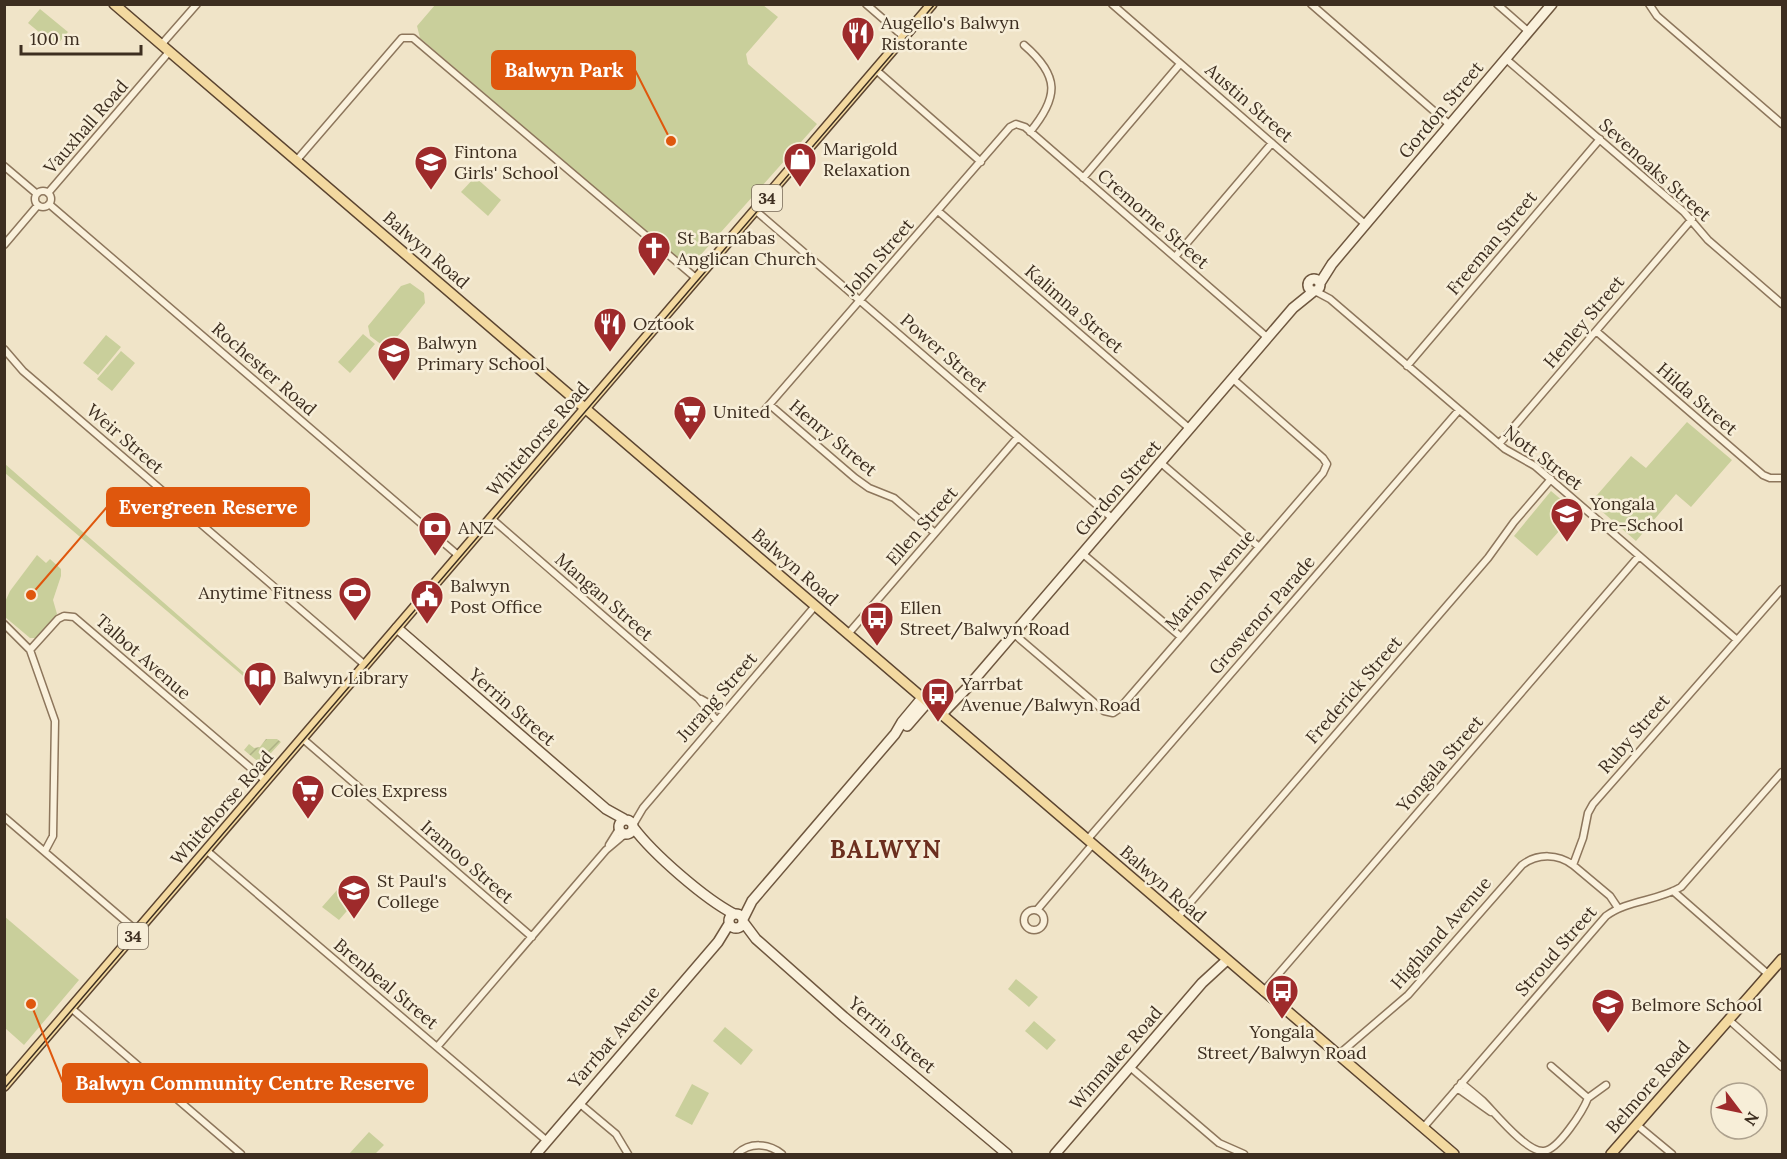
<svg xmlns="http://www.w3.org/2000/svg" width="1787" height="1159" font-family="Lora,serif">
  <style>
    .green { fill: #c9cf9b }
    .garden { fill: url(#garden-furrows) }
    .lines { fill: none; stroke-linecap: round; stroke-linejoin: round }
    .street-casing { stroke: #8d765c; stroke-width: 9 }
    .secondary-casing { stroke: #6f573f; stroke-width: 12 }
    .primary-casing { stroke: #5b4430; stroke-width: 12 }
    .street { stroke: #faf1dc; stroke-width: 6 }
    .secondary { stroke: #faf1dc; stroke-width: 9 }
    .primary { stroke: #f3d9a0; stroke-width: 9 }
    .tram { stroke: #3d2e20; stroke-width: 1.5 }
    .labels { text-anchor: middle; stroke-width: 5; stroke-linejoin: round; paint-order: stroke }
    .shield { fill: #f7eed8; stroke: #756857; stroke-width: 1.5 }
    .shield-label { font-size: 16px; font-weight: bold; fill: #3d2e20 }
    .poi-label { font-size: 18px; fill: #3d2e20; stroke: #f7eed8; text-anchor: start }
    .street-label { font-size: 18px; fill: #3d2e20; stroke: #f7eed8 }
    .district-label { font-size: 24px; font-weight: bold; letter-spacing: 1.5px; fill: #6b2e1e; stroke: #f7eed8 }
    .leader { fill: none; stroke: #df570d; stroke-width: 2 }
    .callout-dot { fill: #df570d; stroke: #f7eed8; stroke-width: 2 }
    .callout { fill: #df570d; stroke: #df570d; stroke-width: 2 }
    .callout-label { font-size: 20px; text-anchor: middle; font-weight: bold; fill: #fff }
  </style>
  <defs>
    <pattern id="garden-furrows" width="10" height="10" patternUnits="userSpaceOnUse" patternTransform="scale(1.5)"><rect width="10" height="10" fill="#c9cf9b"/><path d="M-1 1l2-2M0 10L10 0M9 11l2-2" fill="none" stroke="#aeb285"/></pattern>
  </defs>
  <rect width="100%" height="100%" fill="#f0e4c8"/>
  <path class="green" d="M435 5H763L778 17 746 54 748 64 817 124 689 268 420 38 417 26Z
    M40 9 68 32 56 46 28 23Z
    M475 177 501 200 488 216 461 192Z
    M410 283 424 293 425 303 392 343 382 345 370 336 368 326 401 286Z
    M363 334 375 344 350 373 338 362Z
    M106 335 121 347 98 375 83 363Z
    M121 351 135 363 112 391 97 379Z
    M1687 422 1732 460 1691 507 1676 494 1636 541 1591 502 1631 456 1646 468Z
    M5 464 257 684 255 686 5 473Z
    M1551 491 1576 512 1537 556 1514 536Z
    M37 555 46 563 50 559 61 569V576L53 600 57 614 36 638H30L5 617V602L10 591Z
    M337 890 353 904 339 920 322 907Z
    M4 916 79 980 24 1045 5 1028Z
    M1016 979 1038 997 1029 1007 1008 989Z
    M1034 1021 1056 1040 1047 1050 1025 1031Z
    M725 1027 753 1050 741 1065 713 1041Z
    M692 1084 709 1093 692 1125 675 1116Z
    M369 1132 384 1145 375 1154H349Z"/>
  <path class="garden" d="M266 739H277L281 742 261 764 244 750 249 744 254 748 260 747Z"/>
  <g class="lines">
    <g class="street-casing">
      <path id="street" d="M866 4 904 37
        M1112 4 1365 224
        M1311 4 1450 125
        M1497 4 1529 32
        M1649 4 1657 16 1782 124
        M161 45 197 4
        M1024 45C1060 76 1059 97 1030 132
        M1506 59 1684 212 1708 240 1782 304
        M876 70 981 162
        M296 161 402 38H413L697 279
        M4 166 37 194
        M1083 178 1180 64
        M35 199a8 8 0 1 1 16 0a8 8 0 1 1-16 0Z
        M48 193 169 52
        M49 204 459 556
        M756 211 1113 519
        M938 211 1190 429
        M4 245 38 205
        M1175 257 1272 143
        M1315 291 1330 299 1505 449 1535 466 1737 640
        M1596 331 1763 475 1770 478H1782
        M4 349 23 371 365 665
        M1407 366 1600 139
        M770 405 855 478 869 488 894 498 935 533
        M763 412 1010 127 1016 124 1025 127 1268 338
        M1499 444 1692 219
        M1161 463 1259 547
        M492 519 698 698 717 721
        M1083 554 1181 637
        M4 624 30 650 58 619 64 616 74 617 266 781
        M848 634 1018 437
        M1014 634 1104 711 1113 713 1119 709 1323 473 1327 464 1323 458 1233 379
        M30 650 55 721 53 836 45 851
        M701 699 724 712
        M303 739 532 937
        M4 817 137 931
        M633 825 643 808 815 606
        M1087 840 1459 410
        M609 845 619 829
        M206 850 547 1141
        M1673 891 1769 975
        M1618 908 1610 896 1573 865 1583 838 1588 813 1593 804 1782 589
        M1024 920a10 10 0 1 1 20 0a10 10 0 1 1-20 0Z
        M1037 910 1092 845
        M1177 918 1488 558 1514 522 1551 479
        M1263 992 1639 556
        M71 1008 241 1154
        M1729 1020 1782 1067
        M437 1047 606 850 625 834
        M1338 1055 1408 995 1522 865C1538 853 1558 854 1573 865
        M1130 1067 1219 1143 1244 1154
        M1461 1083C1469 1089 1476 1095 1483 1101 1495 1113 1527 1153 1544 1151 1558 1150 1583 1111 1588 1098L1551 1066
        M1457 1088 1491 1112
        M1588 1098 1606 1085
        M579 1103 616 1134 628 1154
        M1637 1125 1672 1154
        M1423 1128 1606 916C1627 900 1658 901 1681 887L1782 772
        M737 1154C750 1142 768 1143 782 1154"/>
    </g>
    <g class="secondary-casing">
      <path id="secondary" d="M1308 285a6 6 0 1 1 12 0a6 6 0 1 1-12 0Z
        M1320 283 1332 264 1552 4
        M397 628 606 809 624 819
        M941 715 967 688 1293 308 1314 291
        M907 726 927 703
        M619 827a7 7 0 1 1 14 0a7 7 0 1 1-14 0Z
        M633 827C653 854 705 899 734 914
        M729 921a7 7 0 1 1 14 0a7 7 0 1 1-14 0Z
        M743 919 752 901 895 734 902 722 922 698
        M744 923 756 939 844 1017 1007 1154
        M536 1154 718 942 729 924
        M1055 1154 1202 983 1227 960"/>
    </g>
    <g class="primary-casing">
      <path id="primary" d="M114 4 1454 1154
        M4 1086 932 4
        M1611 1154 1782 959"/>
    </g>
    <use href="#street" class="street"/>
    <use href="#secondary" class="secondary"/>
    <use href="#primary" class="primary"/>
    <path class="tram" d="M4 1089 935 4"/>
  </g>
  <defs>
    <g id="restaurant-pin" transform="scale(1.725)"><path d="M0 17L-7.5 6A9.5 9.5 0 1 1 7.5 6Z" fill="#9e2a2b" stroke="#f7eed8"/><path d="M-5-6h1v4h1v-4h1v4h1v-4h1v5L-1.5 .5V6h-2V.5L-5-1ZM5-6V6H3V1.5H1.5Q1.5-4 5-6Z" fill="#fff"/></g>
    <g id="shop-pin" transform="scale(1.725)"><path d="M0 17L-7.5 6A9.5 9.5 0 1 1 7.5 6Z" fill="#9e2a2b" stroke="#f7eed8"/><path d="M-5-2.5h2.3a2.7 3.5 0 0 1 5.4 0H5L5.5 6h-11ZM-1.5-2.5h3a1.5 2.3 0 0 0-3 0Z" fill="#fff"/></g>
    <g id="school-pin" transform="scale(1.725)"><path d="M0 17L-7.5 6A9.5 9.5 0 1 1 7.5 6Z" fill="#9e2a2b" stroke="#f7eed8"/><path d="M0-5L7-2L0 1L-7-2ZM-4 1L0 2.5L4 1V4Q0 6-4 4Z" fill="#fff"/></g>
    <g id="church-pin" transform="scale(1.725)"><path d="M0 17L-7.5 6A9.5 9.5 0 1 1 7.5 6Z" fill="#9e2a2b" stroke="#f7eed8"/><path d="M-1.2-6h2.4v3.5h3.3v2.4h-3.3V6h-2.4V-.1h-3.3v-2.4h3.3Z" fill="#fff"/></g>
    <g id="supermarket-pin" transform="scale(1.725)"><path d="M0 17L-7.5 6A9.5 9.5 0 1 1 7.5 6Z" fill="#9e2a2b" stroke="#f7eed8"/><path d="M-6-5.5h2.5l.6 2H6L4.5 2H-2.5L-4.4-4H-6ZM-1.5 3.2a1.3 1.3 0 1 0 .1 0ZM3 3.2a1.3 1.3 0 1 0 .1 0Z" fill="#fff"/></g>
    <g id="bank-pin" transform="scale(1.725)"><path d="M0 17L-7.5 6A9.5 9.5 0 1 1 7.5 6Z" fill="#9e2a2b" stroke="#f7eed8"/><path d="M-6-4H6V4H-6ZM0-2.3a2.3 2.3 0 1 0 0 4.6a2.3 2.3 0 1 0 0-4.6Z" fill="#fff"/></g>
    <g id="stadium-pin" transform="scale(1.725)"><path d="M0 17L-7.5 6A9.5 9.5 0 1 1 7.5 6Z" fill="#9e2a2b" stroke="#f7eed8"/><path d="M0-5a6.5 5 0 1 0 0 10a6.5 5 0 1 0 0-10ZM-3.5-1.8h7v3.6h-7Z" fill="#fff"/></g>
    <g id="civic-pin" transform="scale(1.725)"><path d="M0 17L-7.5 6A9.5 9.5 0 1 1 7.5 6Z" fill="#9e2a2b" stroke="#f7eed8"/><path d="M-.6-6.5H3V-4.5H.6V-3L4-1V1h2V6H-6V1h2V-1L-.6-3ZM-1.2 2.5V6h2.4V2.5Z" fill="#fff"/></g>
    <g id="bus-pin" transform="scale(1.725)"><path d="M0 17L-7.5 6A9.5 9.5 0 1 1 7.5 6Z" fill="#9e2a2b" stroke="#f7eed8"/><path d="M-5-6H5V4H4V6H2V4H-2V6H-4V4H-5ZM-3.5-4V0h7V-4ZM-3.5 1.2v1.5H-2V1.2ZM2 1.2v1.5H3.5V1.2Z" fill="#fff"/></g>
    <g id="library-pin" transform="scale(1.725)"><path d="M0 17L-7.5 6A9.5 9.5 0 1 1 7.5 6Z" fill="#9e2a2b" stroke="#f7eed8"/><path d="M-6-4Q-3-5.5-.7-3.5V5Q-3 3-6 4ZM6-4Q3-5.5 .7-3.5V5Q3 3 6 4Z" fill="#fff"/></g>
  </defs>
  <g fill-rule="evenodd">
    <use href="#restaurant-pin" x="858" y="33"/>
    <use href="#shop-pin" x="800" y="159"/>
    <use href="#school-pin" x="431" y="162"/>
    <use href="#church-pin" x="654" y="248"/>
    <use href="#restaurant-pin" x="610" y="324"/>
    <use href="#school-pin" x="394" y="353"/>
    <use href="#supermarket-pin" x="690" y="412"/>
    <use href="#school-pin" x="1567" y="514"/>
    <use href="#bank-pin" x="435" y="528"/>
    <use href="#stadium-pin" x="355" y="593"/>
    <use href="#civic-pin" x="427" y="596"/>
    <use href="#bus-pin" x="877" y="618"/>
    <use href="#library-pin" x="260" y="678"/>
    <use href="#bus-pin" x="938" y="694"/>
    <use href="#supermarket-pin" x="308" y="791"/>
    <use href="#school-pin" x="354" y="891"/>
    <use href="#bus-pin" x="1282" y="991"/>
    <use href="#school-pin" x="1608" y="1005"/>
  </g>
  <g class="labels">
    <g class="shield">
      <rect x="752" y="185" width="30" height="26" rx="4.5"/>
      <rect x="118" y="923" width="30" height="26" rx="4.5"/>
    </g>
    <g class="shield-label">
      <text x="767" y="204">34</text>
      <text x="133" y="942">34</text>
    </g>
    <g class="poi-label">
      <text x="881" y="29">Augello's Balwyn<tspan x="881" dy="21">Ristorante</tspan></text>
      <text x="823" y="155">Marigold<tspan x="823" dy="21">Relaxation</tspan></text>
      <text x="454" y="158">Fintona<tspan x="454" dy="21">Girls' School</tspan></text>
      <text x="677" y="244">St Barnabas<tspan x="677" dy="21">Anglican Church</tspan></text>
      <text x="633" y="330">Oztook</text>
      <text x="417" y="349">Balwyn<tspan x="417" dy="21">Primary School</tspan></text>
      <text x="713" y="418">United</text>
      <text x="1590" y="510">Yongala<tspan x="1590" dy="21">Pre-School</tspan></text>
      <text x="458" y="534">ANZ</text>
      <text x="450" y="592">Balwyn<tspan x="450" dy="21">Post Office</tspan></text>
      <text x="332" y="599" text-anchor="end">Anytime Fitness</text>
      <text x="900" y="614">Ellen<tspan x="900" dy="21">Street/Balwyn Road</tspan></text>
      <text x="283" y="684">Balwyn Library</text>
      <text x="961" y="690">Yarrbat<tspan x="961" dy="21">Avenue/Balwyn Road</tspan></text>
      <text x="331" y="797">Coles Express</text>
      <text x="377" y="887">St Paul's<tspan x="377" dy="21">College</tspan></text>
      <text x="1631" y="1011">Belmore School</text>
      <text x="1282" y="1038" text-anchor="middle">Yongala<tspan x="1282" dy="21">Street/Balwyn Road</tspan></text>
    </g>
    <g class="street-label">
      <text transform="translate(1249 103) rotate(41)" y="6">Austin Street</text>
      <text transform="translate(1441 110) rotate(-50)" y="6">Gordon Street</text>
      <text transform="translate(86 127) rotate(-49)" y="6">Vauxhall Road</text>
      <text transform="translate(1655 170) rotate(42)" y="6">Sevenoaks Street</text>
      <text transform="translate(1153 219) rotate(41)" y="6">Cremorne Street</text>
      <text transform="translate(1492 243) rotate(-50)" y="6">Freeman Street</text>
      <text transform="translate(426 250) rotate(41)" y="6">Balwyn Road</text>
      <text transform="translate(879 257) rotate(-49)" y="6">John Street</text>
      <text transform="translate(1074 309) rotate(41)" y="6">Kalimna Street</text>
      <text transform="translate(1584 322) rotate(-50)" y="6">Henley Street</text>
      <text transform="translate(944 353) rotate(41)" y="6">Power Street</text>
      <text transform="translate(264 369) rotate(41)" y="6">Rochester Road</text>
      <text transform="translate(1697 399) rotate(41)" y="6">Hilda Street</text>
      <text transform="translate(833 438) rotate(40)" y="6">Henry Street</text>
      <text transform="translate(125 439) rotate(41)" y="6">Weir Street</text>
      <text transform="translate(538 439) rotate(-49)" y="6">Whitehorse Road</text>
      <text transform="translate(1543 458) rotate(37)" y="6">Nott Street</text>
      <text transform="translate(1118 488) rotate(-49)" y="6">Gordon Street</text>
      <text transform="translate(922 526) rotate(-49)" y="6">Ellen Street</text>
      <text transform="translate(795 567) rotate(41)" y="6">Balwyn Road</text>
      <text transform="translate(1210 580) rotate(-49)" y="6">Marion Avenue</text>
      <text transform="translate(604 597) rotate(41)" y="6">Mangan Street</text>
      <text transform="translate(1262 615) rotate(-49)" y="6">Grosvenor Parade</text>
      <text transform="translate(143 657) rotate(41)" y="6">Talbot Avenue</text>
      <text transform="translate(1354 690) rotate(-49)" y="6">Frederick Street</text>
      <text transform="translate(717 697) rotate(-49)" y="6">Jurang Street</text>
      <text transform="translate(512 707) rotate(41)" y="6">Yerrin Street</text>
      <text transform="translate(1634 734) rotate(-49)" y="6">Ruby Street</text>
      <text transform="translate(1440 764) rotate(-49)" y="6">Yongala Street</text>
      <text transform="translate(222 808) rotate(-49)" y="6">Whitehorse Road</text>
      <text transform="translate(467 862) rotate(41)" y="6">Iramoo Street</text>
      <text transform="translate(1163 884) rotate(41)" y="6">Balwyn Road</text>
      <text transform="translate(1441 933) rotate(-49)" y="6">Highland Avenue</text>
      <text transform="translate(1556 951) rotate(-49)" y="6">Stroud Street</text>
      <text transform="translate(386 984) rotate(40)" y="6">Brenbeal Street</text>
      <text transform="translate(892 1035) rotate(40)" y="6">Yerrin Street</text>
      <text transform="translate(614 1037) rotate(-49)" y="6">Yarrbat Avenue</text>
      <text transform="translate(1116 1058) rotate(-49)" y="6">Winmalee Road</text>
      <text transform="translate(1648 1087) rotate(-49)" y="6">Belmore Road</text>
    </g>
    <g class="district-label">
      <text x="886" y="858">BALWYN</text>
    </g>
  </g>
  <path class="leader" d="M671 141L635 70M31 595L107 507M31 1004L63 1083"/>
  <g class="callout-dot">
    <circle cx="671" cy="141" r="6"/>
    <circle cx="31" cy="595" r="6"/>
    <circle cx="31" cy="1004" r="6"/>
  </g>
  <g class="callout">
    <rect x="492" y="51" width="143" height="38" rx="6"/>
    <rect x="107" y="488" width="202" height="38" rx="6"/>
    <rect x="63" y="1064" width="364" height="38" rx="6"/>
  </g>
  <g class="callout-label">
    <text x="564" y="77">Balwyn Park</text>
    <text x="208" y="514">Evergreen Reserve</text>
    <text x="245" y="1090">Balwyn Community Centre Reserve</text>
  </g>
  <rect width="1787" height="1159" fill="none" stroke="#3d2e20" stroke-width="12"/>
  <g transform="translate(1739 1111) rotate(122)"><circle r="28" fill="#f7eed8" stroke="#ada18e" stroke-width="1.5"/>
  <path d="M0-4.5L10 22L0 15L-10 22Z" fill="#9e2a2b"/>
  <text y="-9" font-size="16" font-weight="bold" text-anchor="middle" fill="#3d2e20">N</text>
  </g>
  <path d="M21 45v9h120v-9" fill="none" stroke="#3d2e20" stroke-width="3"/>
  <text x="30" y="45" font-size="18" fill="#3d2e20" stroke="#f7eed8" stroke-width="4.5" paint-order="stroke">100 m</text>
</svg>
